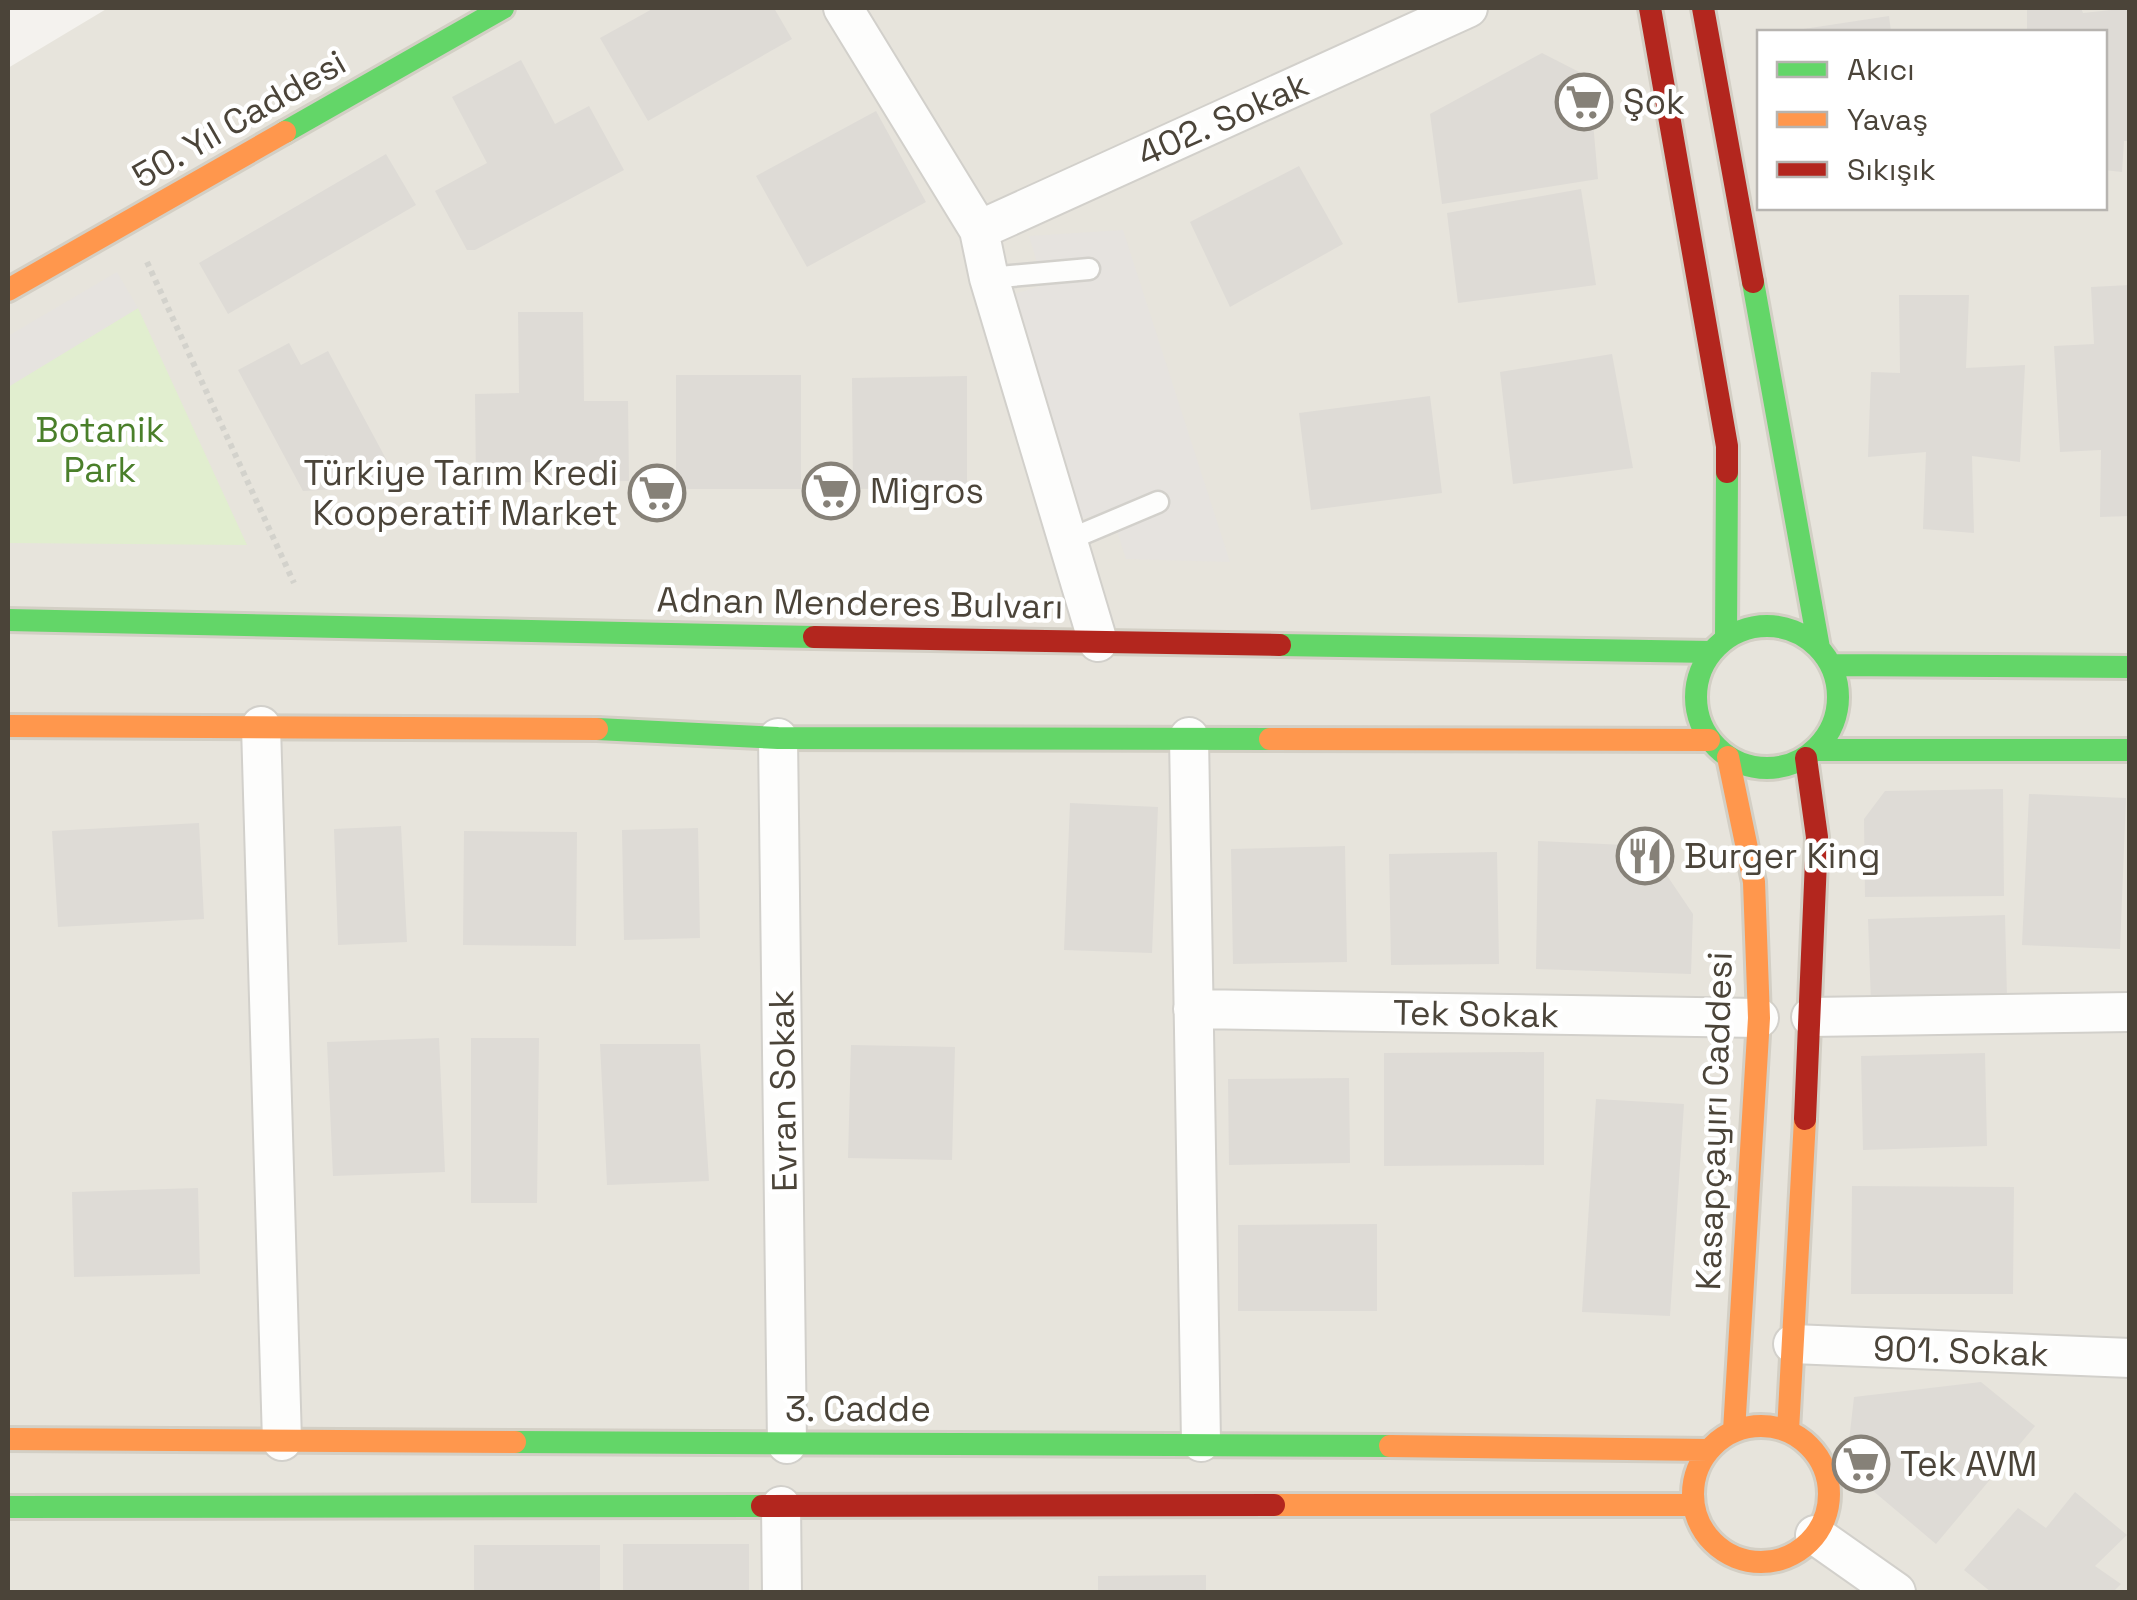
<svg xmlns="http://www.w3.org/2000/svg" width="2137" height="1600" font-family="'Space Grotesk',sans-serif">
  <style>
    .residential { fill: #e7e4dc; fill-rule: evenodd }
    .green { fill: #e1eecf }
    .parking { fill: #e6e3df }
    .building { fill: #dedbd6 }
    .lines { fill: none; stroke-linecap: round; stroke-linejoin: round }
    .lane-casing { stroke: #d2d0cb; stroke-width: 25 }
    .street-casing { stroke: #d2d0cb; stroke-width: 42 }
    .fast-casing { stroke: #d3cfc5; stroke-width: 28 }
    .slow-casing { stroke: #d3cfc5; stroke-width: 28 }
    .jam-casing { stroke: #d3cfc5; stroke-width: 28 }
    .path { stroke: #d3d2cc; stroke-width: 6; stroke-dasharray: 5 5; stroke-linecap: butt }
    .lane { stroke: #fdfdfc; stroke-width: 20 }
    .street { stroke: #fdfdfc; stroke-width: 38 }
    .fast { stroke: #63d668; stroke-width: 22 }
    .slow { stroke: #ff974d; stroke-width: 22 }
    .jam { stroke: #b3261e; stroke-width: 22 }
    .labels { text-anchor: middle; stroke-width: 9; stroke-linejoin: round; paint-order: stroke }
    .poi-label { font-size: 35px; fill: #4b4439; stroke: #fff; text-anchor: start }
    .street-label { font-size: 35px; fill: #4b4439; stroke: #fff }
    .park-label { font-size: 35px; fill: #4a7f2a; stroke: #fff }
  </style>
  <rect width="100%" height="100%" fill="#f4f2ee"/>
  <path class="residential" d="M108 8H2129V1592H8V68ZM1760 32H2104V208H1760Z"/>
  <path class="green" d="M138 308 247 545 8 543V387Z"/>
  <path class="parking" d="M1123 230 1230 562 1126 559 1111 512 1063 523 995 300 1044 285 1029 236Z
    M117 272 138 308 8 387V336Z"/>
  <path class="building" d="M654 8H774L792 39 648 121 600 38Z
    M2027 8H2081L2083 13 2130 8V141H2124L2122 172 2104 170V32H2027Z
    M1889 16 1891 32H1797V30Z
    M1542 53 1589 77 1598 179 1442 204 1430 114Z
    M521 60 555 124 589 106 624 170 475 250H467L435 191 487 163 452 97Z
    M876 111 926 202 807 267 756 176Z
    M386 154 416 205 228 314 199 263Z
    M1299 166 1343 244 1230 307 1190 222Z
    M1581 189 1596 285 1458 303 1447 213Z
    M2130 285V516L2100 517 2101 450 2060 452 2054 346 2094 344 2091 287Z
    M1899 295H1969L1966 368 2025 365 2020 462 1972 456 1974 533 1923 529 1926 452 1868 457 1871 372 1900 373Z
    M518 312H583L584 401H628L629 481 476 483 475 394 519 393Z
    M289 343 301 365 328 351 400 485 303 491 238 370Z
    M1612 354 1633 468 1513 484 1500 372Z
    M676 375H801V489H676Z
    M967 376V488L853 489 852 378Z
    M1430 396 1442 493 1311 510 1299 413Z
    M2003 789 2004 896 1865 897 1864 819 1885 791Z
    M2029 794 2126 798 2120 949 2022 945Z
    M1070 803 1158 807 1152 953 1064 950Z
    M199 823 204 919 58 927 52 831Z
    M401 826 407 942 338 945 334 829Z
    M698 828 700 938 624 940 622 830Z
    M464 831 577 832 576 946 463 945Z
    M1538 841 1647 846 1693 914 1691 974 1536 969Z
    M1345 846 1347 962 1233 964 1231 849Z
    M1497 852 1499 964 1391 965 1389 854Z
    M2005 915 2007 998 1871 1003 1868 919Z
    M439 1038 445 1172 333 1176 327 1042Z
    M471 1038H539L537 1203H471Z
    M600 1044H700L709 1181 607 1185Z
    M851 1045 955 1047 952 1160 848 1158Z
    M1544 1052V1165L1384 1166V1053Z
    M1985 1053 1987 1146 1863 1150 1861 1056Z
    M1349 1078 1350 1163 1229 1165 1228 1079Z
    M1596 1099 1684 1104 1670 1316 1582 1312Z
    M1852 1186 2014 1187 2013 1294H1851Z
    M198 1188 200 1274 74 1277 72 1192Z
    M1377 1224V1311H1238V1225Z
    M1981 1382 2035 1426 1936 1544 1846 1468 1854 1397Z
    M2075 1492 2127 1535 2095 1566 2121 1584 2113 1592H1991L1964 1570 2018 1508 2046 1528Z
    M623 1544H749V1592H623Z
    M474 1545H600V1592H474Z
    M1206 1575V1592H1098V1576Z"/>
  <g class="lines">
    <g class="lane-casing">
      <path id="lane" d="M989 278 1089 269
        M1068 540 1158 502"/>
    </g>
    <g class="street-casing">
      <path id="street" d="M843 8 979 230 989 278 1098 642
        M979 230 1468 8
        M261 726 282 1441
        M1189 737 1201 1442
        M778 738 787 1444
        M1193 1009 1759 1018
        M1811 1017 2130 1012
        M1793 1344 2130 1358
        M781 1506 782 1592
        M1815 1535 1896 1592"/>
    </g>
    <g class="fast-casing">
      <path id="fast" d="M285 132 503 8
        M1753 282 1819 648
        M8 620 814 637
        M1696 697a71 71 0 1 1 142 0a71 71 0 1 1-142 0Z
        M1726 638 1727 472
        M1280 645 1712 652
        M1831 665 2130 667
        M597 729 778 738 1270 739
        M1816 750H2130
        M515 1442 1390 1446
        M8 1507 762 1506"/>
    </g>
    <g class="slow-casing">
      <path id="slow" d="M8 290 285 132
        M8 726 597 729
        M1270 739 1709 740
        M1728 757 1754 882 1759 1018 1734 1431
        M1693 1494a68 68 0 1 1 136 0a68 68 0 1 1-136 0Z
        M1788 1431 1805 1119
        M8 1439 515 1442
        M1390 1446 1708 1450
        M1274 1505H1693"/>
    </g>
    <g class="jam-casing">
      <path id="jam" d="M1650 8 1727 446V472
        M1703 8 1753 282
        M814 637 1280 645
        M1805 1119 1817 837 1806 758
        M762 1506 1274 1505"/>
    </g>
    <path class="path" d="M147 262 294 583"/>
    <use href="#lane" class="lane"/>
    <use href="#street" class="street"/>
    <use href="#fast" class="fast"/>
    <use href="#slow" class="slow"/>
    <use href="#jam" class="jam"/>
  </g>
  <defs>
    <g id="supermarket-ring" transform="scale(2.875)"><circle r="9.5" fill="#fff" stroke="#868178" stroke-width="1.5"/><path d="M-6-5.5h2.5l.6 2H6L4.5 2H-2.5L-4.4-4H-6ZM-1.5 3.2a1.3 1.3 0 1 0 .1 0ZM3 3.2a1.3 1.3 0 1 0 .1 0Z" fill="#868178"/></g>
    <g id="restaurant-ring" transform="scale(2.875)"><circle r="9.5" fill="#fff" stroke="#868178" stroke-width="1.5"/><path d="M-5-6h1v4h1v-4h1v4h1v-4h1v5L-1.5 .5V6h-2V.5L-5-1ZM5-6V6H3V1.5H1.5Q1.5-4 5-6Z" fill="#868178"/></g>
  </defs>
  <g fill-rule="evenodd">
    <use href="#supermarket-ring" x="1584" y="102"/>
    <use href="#supermarket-ring" x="831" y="491"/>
    <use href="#supermarket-ring" x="657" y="493"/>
    <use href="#restaurant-ring" x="1645" y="856"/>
    <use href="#supermarket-ring" x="1861" y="1464"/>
  </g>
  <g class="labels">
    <g class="poi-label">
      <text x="1623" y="114">Şok</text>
      <text x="618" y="485" text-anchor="end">Türkiye Tarım Kredi<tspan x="618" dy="40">Kooperatif Market</tspan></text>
      <text x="870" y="503">Migros</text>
      <text x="1684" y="868">Burger King</text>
      <text x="1900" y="1476">Tek AVM</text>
    </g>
    <g class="street-label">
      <text transform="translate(239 119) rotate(-30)" y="12">50. Yıl Caddesi</text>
      <text transform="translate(1223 119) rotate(-24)" y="12">402. Sokak</text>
      <text transform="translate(860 603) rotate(1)" y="12">Adnan Menderes Bulvarı</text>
      <text transform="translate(1476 1014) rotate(1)" y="12">Tek Sokak</text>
      <text transform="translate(783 1091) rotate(-91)" y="12">Evran Sokak</text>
      <text transform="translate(1714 1121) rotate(-88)" y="12">Kasapçayırı Caddesi</text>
      <text transform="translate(1961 1351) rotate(2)" y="12">901. Sokak</text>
      <text x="858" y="1421">3. Cadde</text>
    </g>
    <g class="park-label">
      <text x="100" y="442">Botanik<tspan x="100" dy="40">Park</tspan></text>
    </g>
  </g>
  <rect width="2137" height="1600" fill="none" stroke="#4b4439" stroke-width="20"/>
  <rect x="1757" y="30" width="350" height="180" fill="#ffffff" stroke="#b7b4b0" stroke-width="2.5"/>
  <rect x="1777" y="62" width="50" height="15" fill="#63d668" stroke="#b7b4b0" stroke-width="2.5"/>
  <text x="1847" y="80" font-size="30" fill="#4b4439">Akıcı</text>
  <rect x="1777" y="112" width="50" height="15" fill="#ff974d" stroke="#b7b4b0" stroke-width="2.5"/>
  <text x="1847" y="130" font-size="30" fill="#4b4439">Yavaş</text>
  <rect x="1777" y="162" width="50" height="15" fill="#b3261e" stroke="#b7b4b0" stroke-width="2.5"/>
  <text x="1847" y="180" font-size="30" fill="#4b4439">Sıkışık</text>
</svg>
